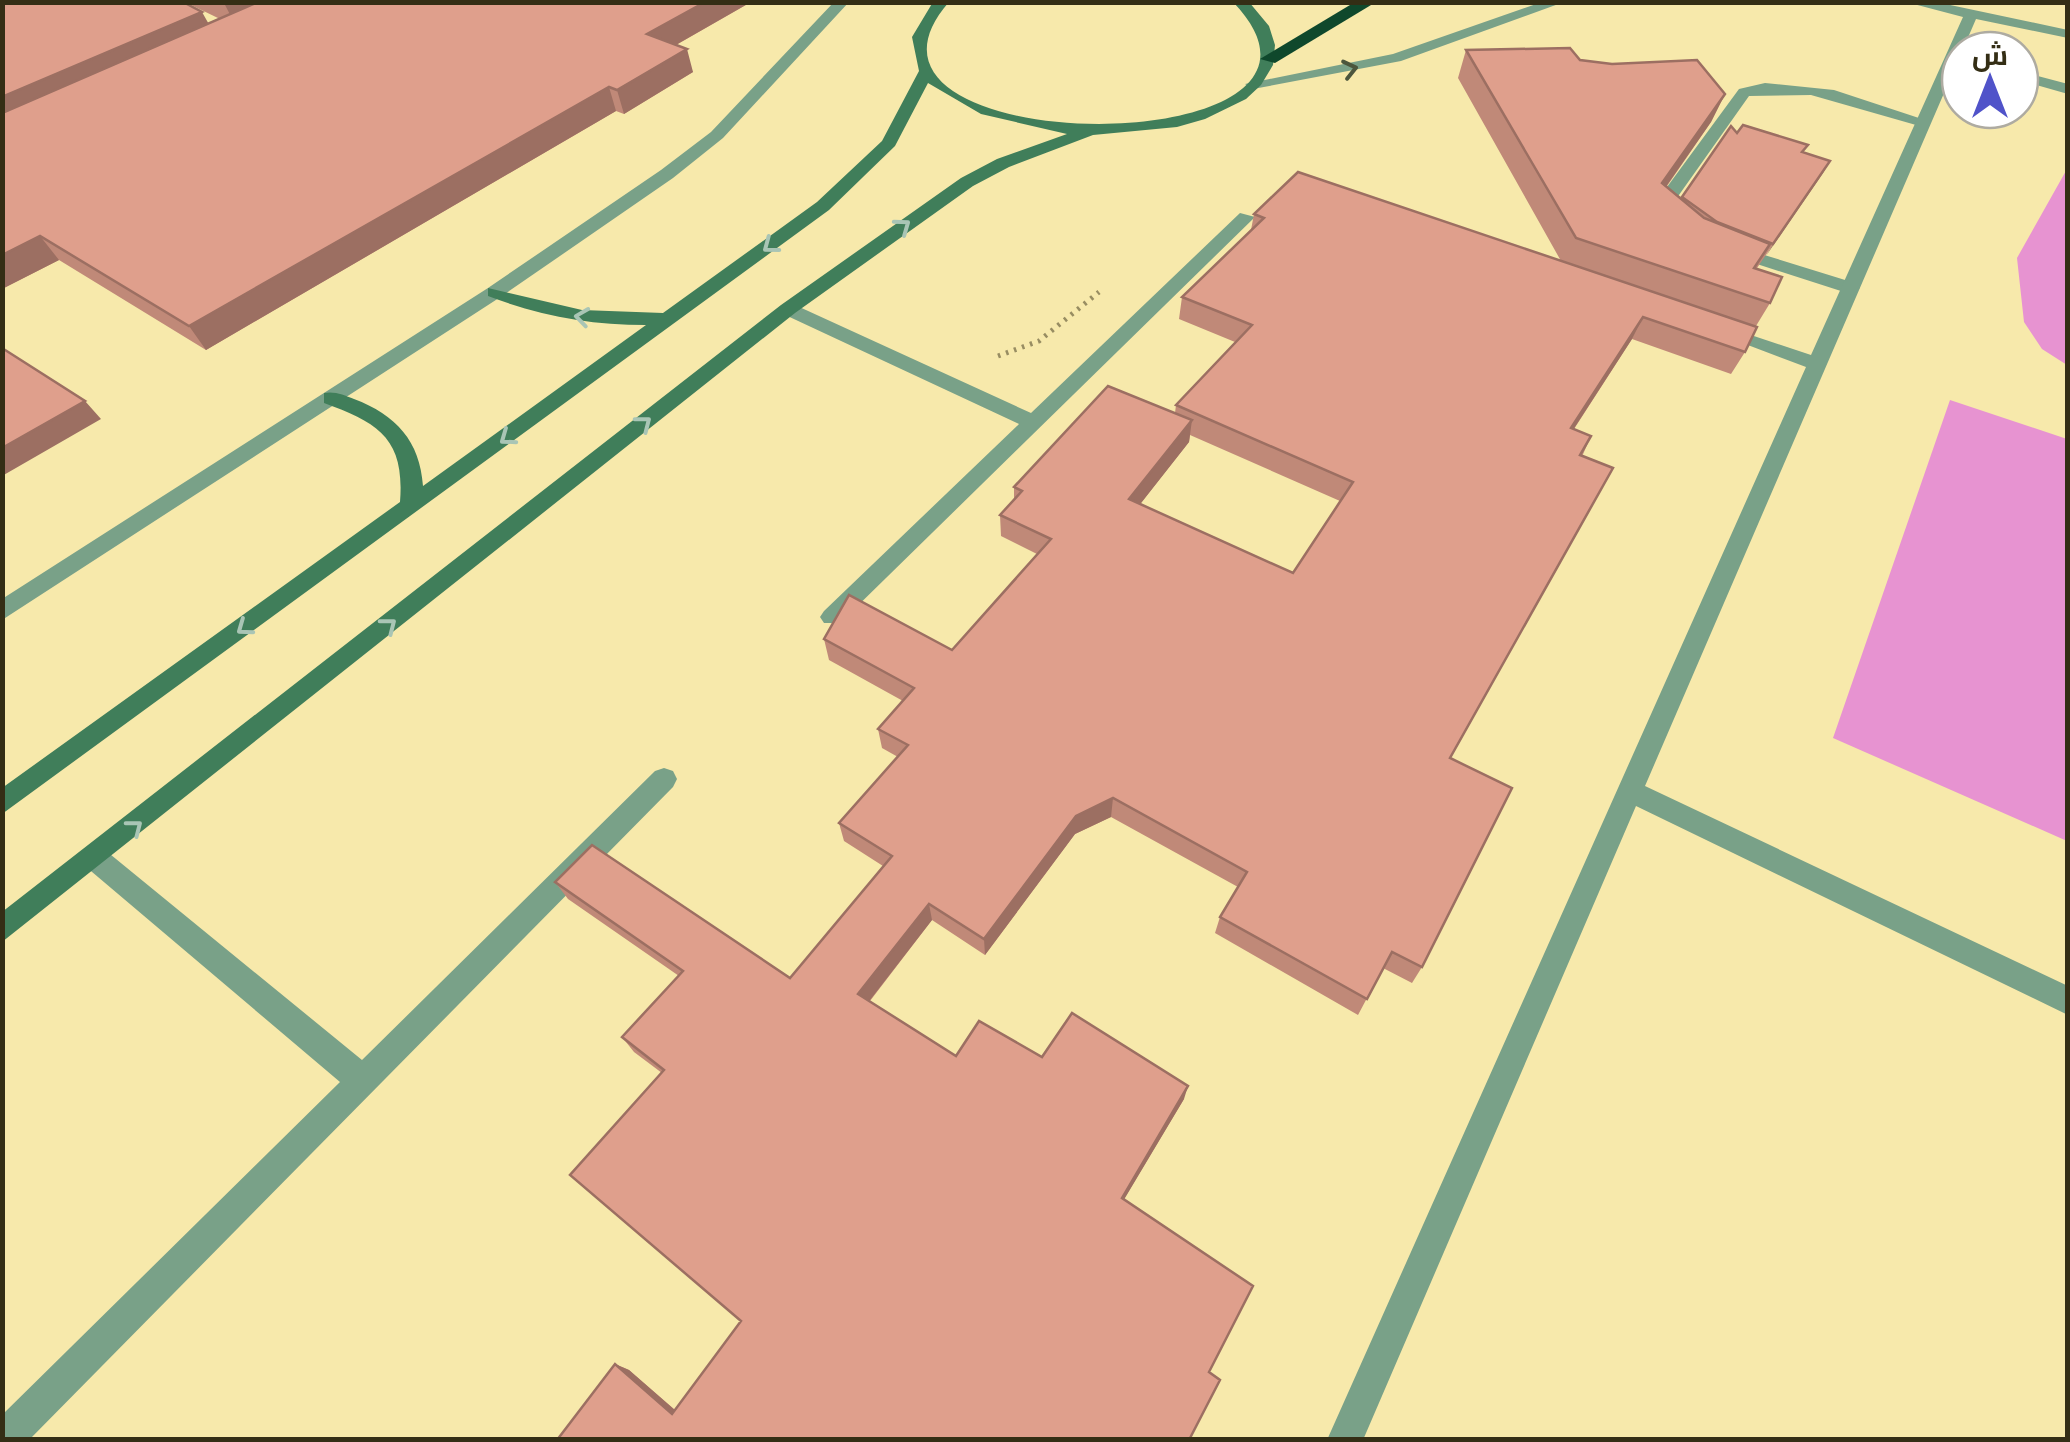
<svg xmlns="http://www.w3.org/2000/svg" width="2070" height="1442" font-family="Barlow,Cairo,sans-serif">
  <style>
    .water { fill: #e793d1 }
    .lines { fill: none; stroke-linecap: round; stroke-linejoin: round }
    .path { stroke: #988d62; stroke-width: 5; stroke-dasharray: 2.5 6; stroke-linecap: butt }
    .lane { fill: #79a188; fill-rule: evenodd }
    .street { fill: #79a188; fill-rule: evenodd }
    .secondary { fill: #407e5a; fill-rule: evenodd }
    .highway { fill: #0f482c; fill-rule: evenodd }
    .wall { fill: #c08978; fill-rule: evenodd }
    .shaded-wall { fill: #9c6f62 }
    .building { fill: #df9f8c; stroke: #9c6f62; stroke-width: 2.5 }
    .oneway { stroke: #4c563d }
    .oneway2 { stroke: #a9c5b5 }
  </style>
  <rect width="100%" height="100%" fill="#f7e9ab"/>
  <path class="water" d="M2067 169V365L2042 349 2024 322 2017 258Z
    M1950 400 2067 439V841L1833 738Z"/>
  <g class="lines">
    <path class="path" d="M998 356 1039 341 1099 292"/>
    <path class="lane" d="M2034 75 2068 84V94L2029 83V77Z
      M1765 83 1834 90 1931 122 1923 127 1811 95 1749 96 1674 202 1672 222H1660L1656 202 1739 89Z
      M1732 245 1858 284 1860 288 1851 294 1844 292 1726 254V246Z"/>
    <path class="street" d="M834 2H849L723 138 673 178 502 296 2 620V599L488 288 661 170 711 132Z
      M1542 2H1564L1401 61 1253 89 1245 84 1393 54Z
      M1906 2H1936L2068 30V38L1976 19 1645 786 2068 986V1015L1636 806 1363 1440H1327L1806 367 1711 331 1721 325 1811 355 1963 17Z
      M1240 213 1255 217 840 623H824L820 617 824 611 1019 424 781 313V305H795L1031 413Z
      M664 768 673 771 677 779 673 787 29 1440H2V1415L340 1082 85 866 81 858 85 850 95 846 105 850 362 1060 655 771Z"/>
    <path class="secondary" d="M933 2H949C808 163 1391 166 1233 2H1249L1269 26 1275 45 1273 65 1261 85 1246 99 1205 119 1177 127 1093 135 1009 167 973 186 795 313 2 942V912L781 305 961 178 997 159 1067 134 981 114 928 83 895 146 829 210 2 814V788L400 502C405 439 379 423 324 403V393C335 391 344 395 354 399 396 415 420 441 423 486L646 325C591 325 540 316 488 296V288L582 310 663 313 817 202 882 141 919 71 912 37Z"/>
    <path class="highway" d="M1355 2H1376L1275 63 1260 59Z"/>
  </g>
  <path class="wall" d="M2 2 209 24 220 19 185 2H751L676 45 693 72 624 114 616 111 206 350 59 260 2 289Z
    M1466 50 1580 60 1725 94 1711 122 1667 186 1681 199 1731 126 1737 133 1830 161 1757 268 1770 303 1756 326 1745 352 1731 374 1632 339 1574 429 1591 436 1450 758 1422 967 1412 983 1383 968 1358 1015 1215 933 1220 917 1238 887 1111 817 1075 834 985 955 932 920 870 1001 956 1056 1042 1057 1184 1099 1124 1199 1253 1286 557 1440 615 1364 629 1370 675 1410 741 1321 662 1073 634 1052 622 1037 679 976 568 899 555 882 790 978 883 866 844 841 839 823 898 757 882 748 878 729 903 701 829 660 824 639 952 650 1037 554 1001 536 1000 515 1014 500V487L1175 413 1176 405 1235 342 1179 319 1182 297 1251 230 1254 214 1561 261 1458 78ZM1190 435 1340 501 1293 573 1140 504 1189 442Z"/>
  <path class="shaded-wall" d="M287 2 236 26 224 3Z
    M705 2H751L653 58 647 34Z
    M202 12 215 35 2 129V97Z
    M687 49 693 72 624 114 617 90Z
    M609 87 616 111 206 350 189 326Z
    M1725 94 1711 122 1649 211 1662 183Z
    M1830 161 1823 173 1766 256 1773 244Z
    M40 236 59 260 2 289V255Z
    M1643 317 1632 339 1560 450 1571 428Z
    M85 401 101 419 2 476V448Z
    M1192 420 1189 442 1127 521 1129 499Z
    M1113 798 1111 817 1075 834 985 955 984 939 1076 816Z
    M929 904 932 920 863 1009 858 994Z
    M1188 1086 1184 1099 1119 1208 1122 1198Z
    M615 1364 629 1370 684 1418 672 1414Z"/>
  <path class="building" d="M2 2H183L202 12 2 97Z
    M258 2H705L647 34 687 49 617 90 609 87 189 326 40 236 2 255V113Z
    M1570 48 1580 60 1612 64 1697 60 1725 94 1662 183 1704 218 1770 244 1754 268 1782 277 1770 303 1576 238 1466 50Z
    M1743 125 1808 145 1802 152 1830 161 1773 244 1717 222 1682 197 1731 126 1737 133Z
    M1298 172 1757 327 1745 352 1643 317 1571 428 1591 436 1580 455 1613 468 1450 758 1512 788 1422 967 1392 952 1367 999 1220 917 1247 872 1113 798 1076 816 984 939 929 904 858 994 956 1056 979 1021 1042 1057 1072 1013 1188 1086 1122 1198 1253 1286 1209 1372 1220 1380 1189 1440H557L615 1364 672 1414 741 1321 570 1175 664 1070 622 1037 683 971 555 882 592 845 790 978 892 856 839 823 908 745 878 729 914 688 824 639 849 595 952 650 1051 539 1000 515 1022 491 1014 487 1108 386 1192 420 1129 499 1293 573 1353 482 1176 405 1252 325 1182 297 1264 218 1254 214Z
    M2 348 85 401 2 448Z"/>
  <defs><path id="oneway-chevron" d="M-2-3.5L2.5 0L-2 3.5" fill="none" stroke-width="1.6" stroke-linecap="round" stroke-linejoin="round" transform="scale(2.5)"/></defs>
  <use class="oneway" href="#oneway-chevron" transform="translate(1350 69) rotate(-13)"/>
  <g class="oneway2">
    <use href="#oneway-chevron" transform="translate(903 226) rotate(-36)"/>
    <use href="#oneway-chevron" transform="translate(770 246) rotate(143)"/>
    <use href="#oneway-chevron" transform="translate(582 317) rotate(-172)"/>
    <use href="#oneway-chevron" transform="translate(644 423) rotate(-38)"/>
    <use href="#oneway-chevron" transform="translate(507 438) rotate(144)"/>
    <use href="#oneway-chevron" transform="translate(389 625) rotate(-38)"/>
    <use href="#oneway-chevron" transform="translate(244 628) rotate(144)"/>
    <use href="#oneway-chevron" transform="translate(135 827) rotate(-38)"/>
  </g>
  <rect width="2070" height="1442" fill="none" stroke="#342e15" stroke-width="10"/>
  <g transform="translate(1990 80)"><circle r="48" fill="#ffffff" stroke="#aeaba1" stroke-width="2.5"/>
  <path d="M0-8L18 38L0 25L-18 38Z" fill="#5053c9"/>
  <text y="-15" font-size="28" font-weight="bold" text-anchor="middle" fill="#342e15">ش</text>
  </g>
</svg>
